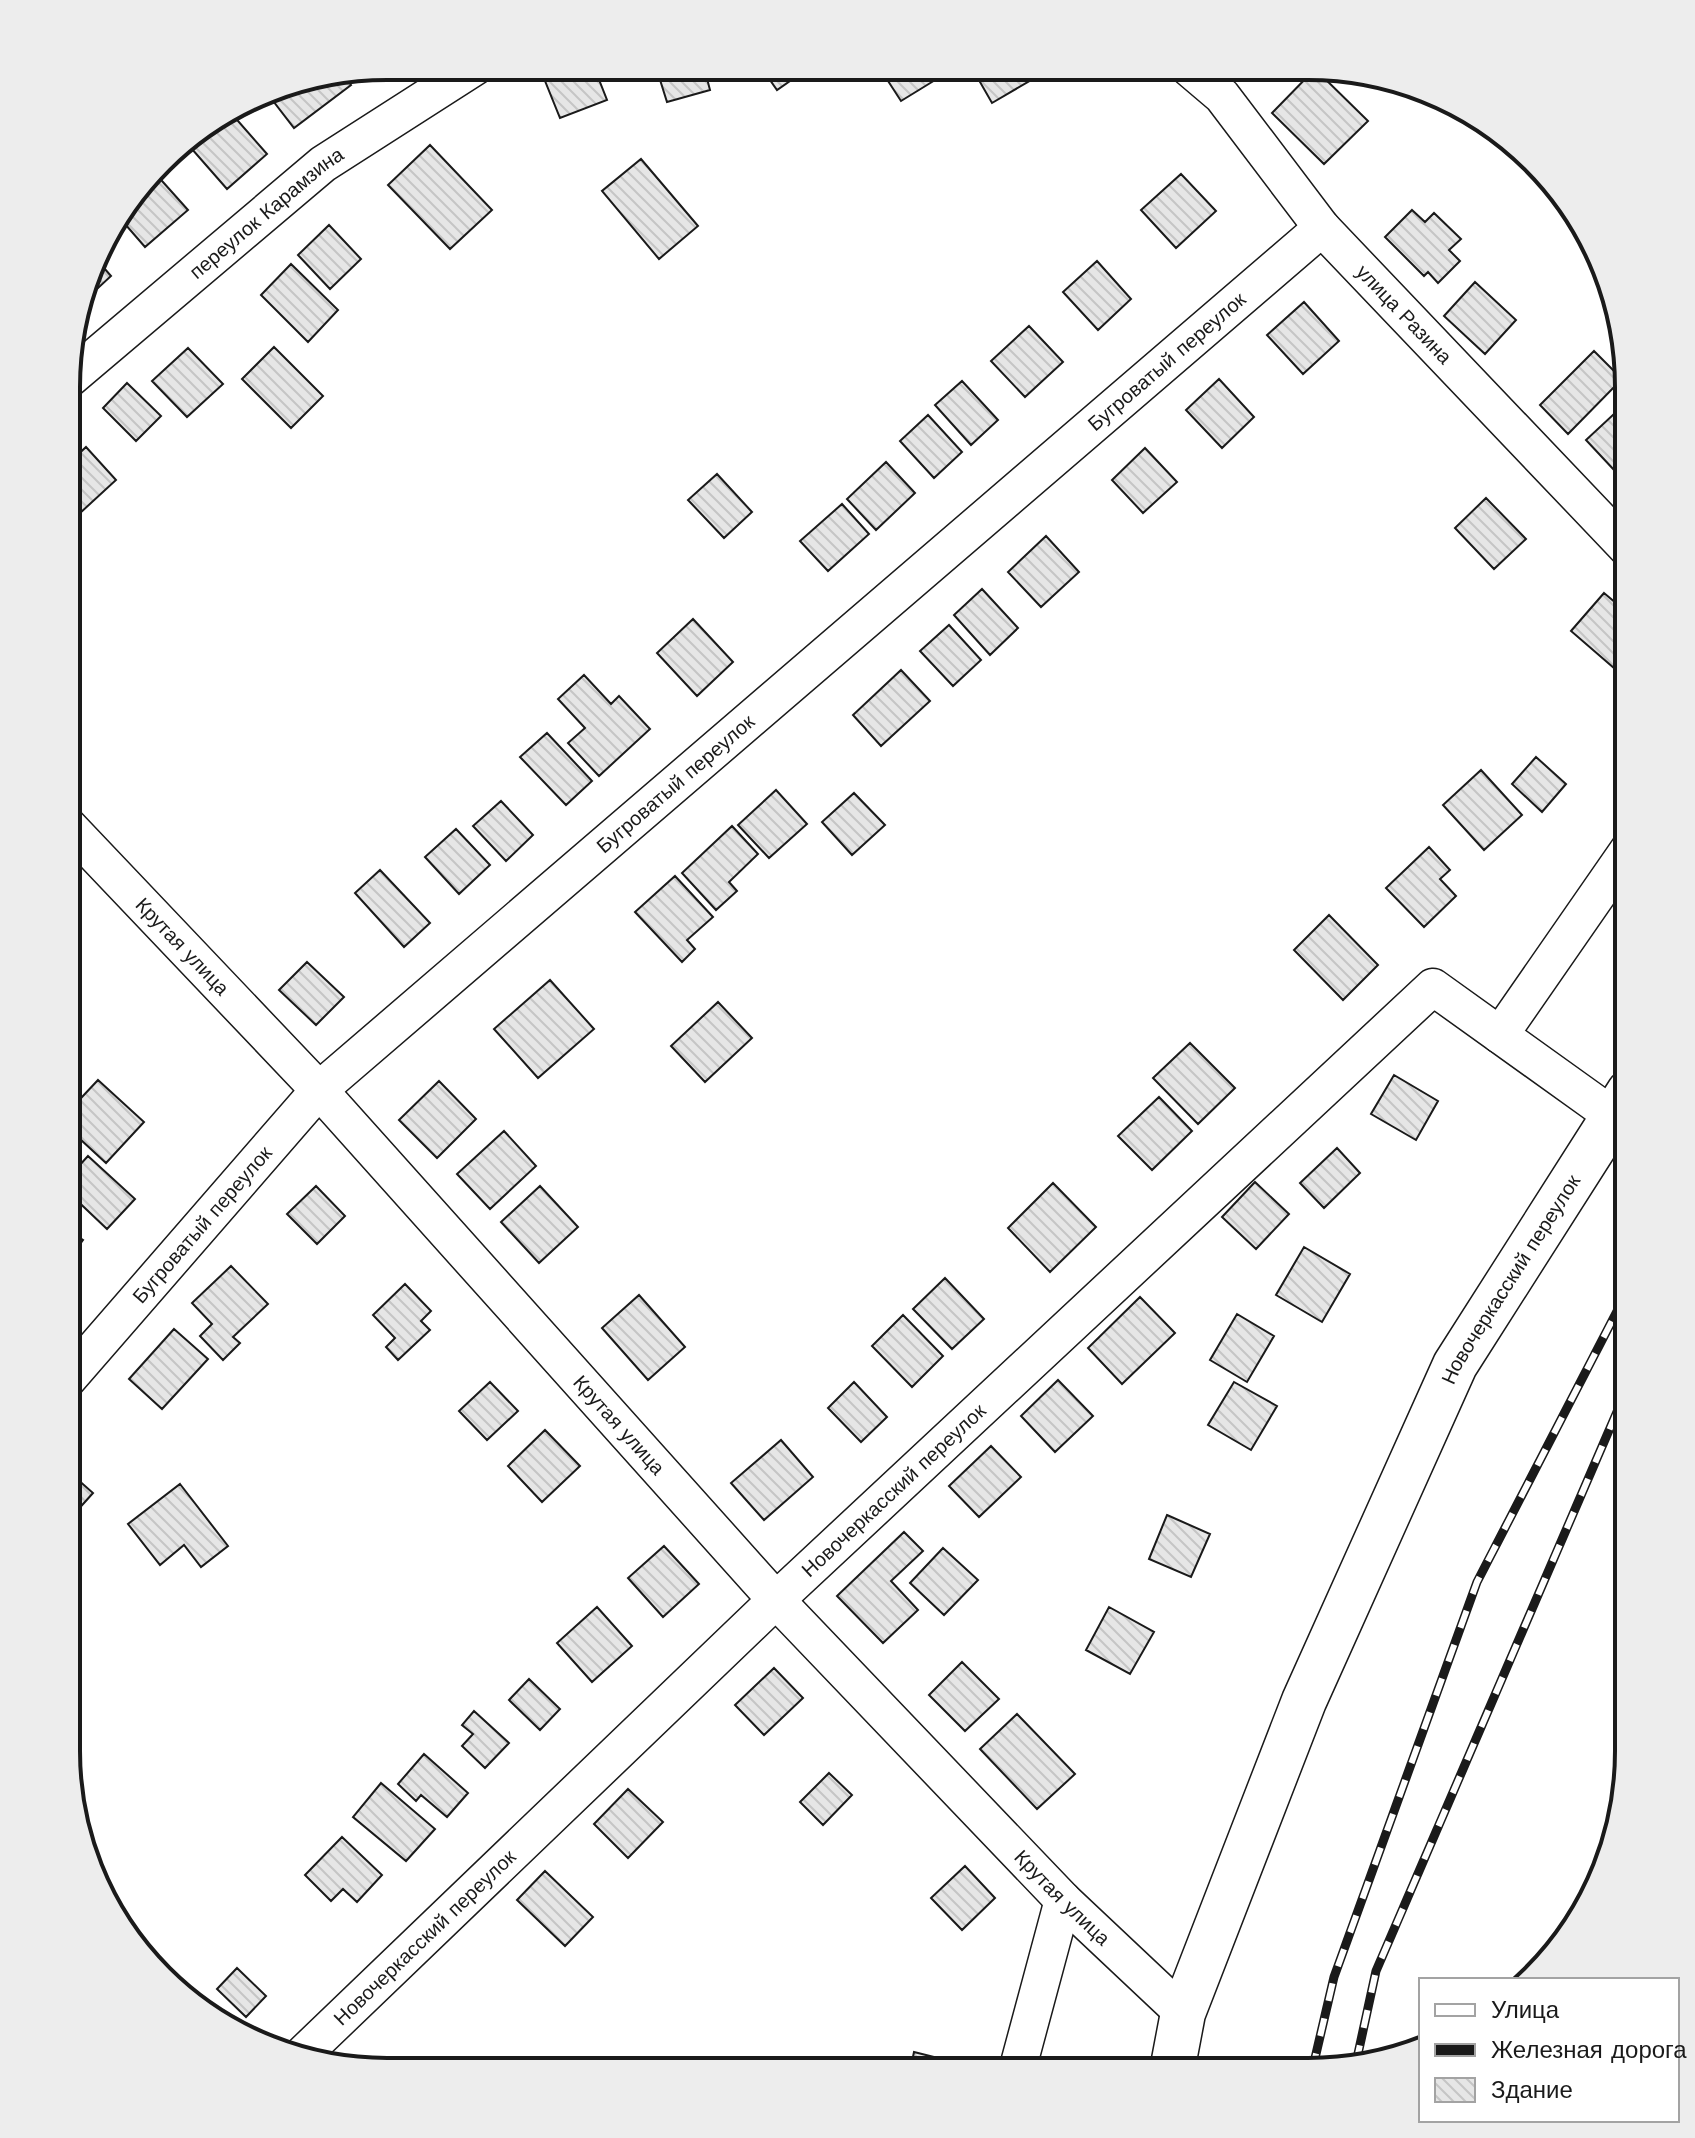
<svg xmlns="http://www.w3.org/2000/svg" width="1695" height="2138" font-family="'Work Sans',sans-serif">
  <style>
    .building { fill: url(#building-back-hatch); stroke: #1a1a1a; stroke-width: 2 }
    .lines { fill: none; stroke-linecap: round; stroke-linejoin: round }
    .minor-casing { stroke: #1a1a1a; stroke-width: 39 }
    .secondary-casing { stroke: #1a1a1a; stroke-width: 47 }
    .minor { stroke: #fff; stroke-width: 36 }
    .secondary { stroke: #fff; stroke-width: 44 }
    .rail-casing { stroke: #1a1a1a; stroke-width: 9 }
    .rail { stroke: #fff; stroke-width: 6; stroke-dasharray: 18; stroke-linecap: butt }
    .labels { text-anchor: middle; stroke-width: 6; stroke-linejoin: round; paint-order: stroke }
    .street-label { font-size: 20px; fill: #1a1a1a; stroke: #fff }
    .rim { fill: none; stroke: #1a1a1a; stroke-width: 4 }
  </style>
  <defs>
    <pattern id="building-back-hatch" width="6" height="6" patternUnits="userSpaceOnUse" patternTransform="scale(2)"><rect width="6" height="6" fill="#e6e6e6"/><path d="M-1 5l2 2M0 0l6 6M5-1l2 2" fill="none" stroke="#c5c5c5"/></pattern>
  </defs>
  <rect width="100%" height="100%" fill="#fff"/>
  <path class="building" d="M539 66 594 67 607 100 560 118Z
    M656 67H704L710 90 667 102Z
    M761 67H810L777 90Z
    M879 67 934 68 940 77 901 101Z
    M972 68H1034L1038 76 992 103Z
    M1315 69 1368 121 1324 164 1272 113Z
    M342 73 351 85 294 128 267 93 283 83Z
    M231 113 267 154 227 189 184 140Z
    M430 145 492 210 450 249 388 185Z
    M641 159 698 226 659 259 602 191Z
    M154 172 188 210 145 247 118 216Z
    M1181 174 1216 211 1176 248 1141 210Z
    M1412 210 1425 222 1434 213 1461 239 1449 250 1460 261 1438 283 1428 272 1424 276 1385 237Z
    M329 225 361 259 330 289 298 255Z
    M97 260 111 276 84 301Z
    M1097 261 1131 299 1098 330 1063 292Z
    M291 264 338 310 308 342 261 295Z
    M1475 282 1516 320 1485 354 1444 316Z
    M1304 302 1339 341 1303 374 1267 335Z
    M1029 326 1063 362 1025 397 991 361Z
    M274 347 323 396 291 428 242 379Z
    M188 348 223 384 187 417 152 381Z
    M1594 351 1622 379 1568 434 1540 405Z
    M1219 379 1254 417 1222 448 1186 410Z
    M962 381 998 420 971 445 935 405Z
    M127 383 161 416 136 441 103 408Z
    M1629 400V458L1615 471 1586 440Z
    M928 415 962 452 934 478 900 441Z
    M86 447 116 480 79 514 69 502V463Z
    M1145 448 1177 482 1143 513 1112 480Z
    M886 462 915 493 876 530 847 499Z
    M717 474 752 512 724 538 688 500Z
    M1486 498 1526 539 1494 569 1455 528Z
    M842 504 869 534 828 571 800 541Z
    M1046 536 1079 572 1041 607 1008 572Z
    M982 589 1018 628 990 655 954 615Z
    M1604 593 1629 614V681L1571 631Z
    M693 619 733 662 697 696 657 653Z
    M949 625 981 660 953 686 920 651Z
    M901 670 930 701 881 746 853 715Z
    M584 675 611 704 619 696 650 729 599 776 568 743 585 728 558 699Z
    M547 733 592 781 566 805 520 757Z
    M1536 757 1566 784 1542 812 1512 784Z
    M1481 770 1522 815 1484 850 1443 805Z
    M776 790 807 824 769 858 738 825Z
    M854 793 885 825 852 855 822 822Z
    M501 801 533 835 506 861 473 826Z
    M732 826 758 854 729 882 737 891 716 910 682 873Z
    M456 829 490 865 459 894 425 857Z
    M1429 847 1450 870 1440 879 1456 896 1424 927 1386 888Z
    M380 870 430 923 404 947 355 893Z
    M675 876 713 917 687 940 695 949 682 962 635 912Z
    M1329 915 1378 965 1343 1000 1294 950Z
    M307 962 344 997 316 1025 279 990Z
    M550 980 594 1029 538 1078 494 1029Z
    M718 1002 752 1038 705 1082 671 1046Z
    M1190 1043 1235 1088 1198 1124 1153 1078Z
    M1394 1075 1438 1101 1416 1140 1371 1114Z
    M98 1080 144 1122 106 1163 67 1127V1113Z
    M439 1081 476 1119 437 1158 399 1120Z
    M1159 1097 1192 1131 1152 1170 1118 1136Z
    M504 1131 536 1166 490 1209 457 1174Z
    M1337 1148 1360 1173 1324 1208 1300 1183Z
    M88 1156 135 1199 107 1229 67 1191V1179Z
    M1255 1182 1289 1214 1256 1249 1222 1217Z
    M1053 1183 1096 1227 1050 1272 1008 1228Z
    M316 1186 345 1216 317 1244 287 1214Z
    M540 1186 578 1227 539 1263 501 1222Z
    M67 1229 83 1240 67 1262Z
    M1304 1247 1350 1274 1322 1322 1276 1295Z
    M231 1266 268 1304 233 1337 240 1343 223 1360 200 1336 212 1324 192 1303Z
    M945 1278 984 1319 952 1349 913 1309Z
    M405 1284 431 1311 421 1321 430 1330 398 1360 386 1347 395 1338 373 1315Z
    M639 1295 685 1347 648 1380 602 1328Z
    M1140 1297 1175 1333 1122 1384 1088 1348Z
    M1237 1314 1274 1336 1247 1382 1210 1360Z
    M903 1315 943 1356 912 1387 872 1346Z
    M174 1329 208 1359 162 1409 129 1379Z
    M1058 1380 1093 1416 1055 1452 1021 1416Z
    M490 1382 518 1411 487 1440 459 1411Z
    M854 1382 887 1417 861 1442 828 1408Z
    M1234 1382 1277 1406 1251 1450 1208 1425Z
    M545 1430 580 1466 542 1502 508 1466Z
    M781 1440 813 1477 764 1520 731 1483Z
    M991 1446 1021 1477 979 1517 949 1486Z
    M67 1470 93 1493 66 1523Z
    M180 1484 228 1546 201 1567 184 1545 160 1565 128 1524Z
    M1167 1515 1210 1534 1191 1577 1149 1559Z
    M904 1532 923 1551 891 1581 918 1610 883 1643 837 1596Z
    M664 1546 699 1584 663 1617 628 1578Z
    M943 1548 978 1580 944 1615 910 1583Z
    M597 1607 632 1646 592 1682 557 1643Z
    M1109 1607 1154 1632 1130 1674 1086 1650Z
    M962 1662 999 1699 965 1731 929 1695Z
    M774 1668 803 1698 764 1735 735 1705Z
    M529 1679 560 1709 540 1730 509 1700Z
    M474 1711 509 1743 485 1768 462 1746 473 1734 462 1725Z
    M1017 1714 1075 1774 1037 1809 980 1749Z
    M424 1754 468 1793 447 1817 421 1795 416 1801 398 1784Z
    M829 1773 852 1795 823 1825 800 1802Z
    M381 1783 435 1829 406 1861 353 1817Z
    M628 1789 663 1822 628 1858 594 1824Z
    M342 1837 382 1875 357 1902 343 1889 331 1901 305 1875Z
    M965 1866 995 1898 962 1930 931 1898Z
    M545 1871 593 1917 565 1946 517 1900Z
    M237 1968 266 1996 246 2017 217 1989Z
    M914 2052 966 2065 965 2071H910Z"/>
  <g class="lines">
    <g class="minor-casing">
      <g id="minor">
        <path id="s1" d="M1189 68 1222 96 1322 228 1629 550"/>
        <path id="s2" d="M69 379 323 164 476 66"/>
        <path id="s3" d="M68 826 319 1090 776 1600 1063 1900 1183 2013"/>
        <path d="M1500 1035 1629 849"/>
        <path id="s4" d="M67 1380 319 1090 1322 228"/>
        <path id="s5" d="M299 2058 776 1600 1433 987 1613 1116"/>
        <path d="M1017 2071 1063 1900"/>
      </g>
    </g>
    <g class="secondary-casing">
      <g id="secondary">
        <path id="s6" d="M1172 2071 1183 2013 1304 1701 1455 1365 1629 1092"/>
      </g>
    </g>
    <use href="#minor" class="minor"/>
    <use href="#secondary" class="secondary"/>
    <g class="rail-casing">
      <path id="rail" d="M1356 2063 1376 1971 1629 1384
        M1312 2071 1334 1977 1477 1582 1629 1288"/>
    </g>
    <use href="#rail" class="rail"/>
  </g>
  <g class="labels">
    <g class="street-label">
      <text dy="7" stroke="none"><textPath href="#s2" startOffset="258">переулок Карамзина</textPath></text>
      <text dy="7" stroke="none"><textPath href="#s1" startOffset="328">улица Разина</textPath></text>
      <text dy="7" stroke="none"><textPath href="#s4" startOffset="1502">Бугроватый переулок</textPath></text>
      <text dy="7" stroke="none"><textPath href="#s4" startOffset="854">Бугроватый переулок</textPath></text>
      <text dy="7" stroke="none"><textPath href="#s3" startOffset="166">Крутая улица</textPath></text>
      <text dy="7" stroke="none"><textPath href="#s4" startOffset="206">Бугроватый переулок</textPath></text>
      <text dy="7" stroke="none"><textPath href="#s6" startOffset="864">Новочеркасский переулок</textPath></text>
      <text dy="7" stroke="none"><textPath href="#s3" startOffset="814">Крутая улица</textPath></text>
      <text dy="7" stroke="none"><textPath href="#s5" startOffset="822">Новочеркасский переулок</textPath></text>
      <text dy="7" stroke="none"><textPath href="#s3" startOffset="1462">Крутая улица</textPath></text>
      <text dy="7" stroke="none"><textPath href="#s5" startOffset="174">Новочеркасский переулок</textPath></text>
    </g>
  </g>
  <path d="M0 0H1695V2138H0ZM387 80H1308A307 307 0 0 1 1615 387V1751A307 307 0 0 1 1308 2058H387A307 307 0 0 1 80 1751V387A307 307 0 0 1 387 80Z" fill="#ededed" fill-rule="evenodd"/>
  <path class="rim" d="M387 80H1308A307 307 0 0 1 1615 387V1751A307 307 0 0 1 1308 2058H387A307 307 0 0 1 80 1751V387A307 307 0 0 1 387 80Z"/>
  <rect x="1419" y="1978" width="260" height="144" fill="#ffffff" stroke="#a3a3a3" stroke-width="2"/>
  <rect x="1435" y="2004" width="40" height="12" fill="#ffffff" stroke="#a3a3a3" stroke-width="2"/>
  <text x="1491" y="2018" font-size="24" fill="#1a1a1a">Улица</text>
  <rect x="1435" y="2044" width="40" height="12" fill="#1a1a1a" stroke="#a3a3a3" stroke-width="2"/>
  <text x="1491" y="2058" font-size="24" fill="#1a1a1a">Железная дорога</text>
  <rect x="1435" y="2078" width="40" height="24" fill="url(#building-back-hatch)" stroke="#a3a3a3" stroke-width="2"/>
  <text x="1491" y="2098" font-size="24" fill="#1a1a1a">Здание</text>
</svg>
